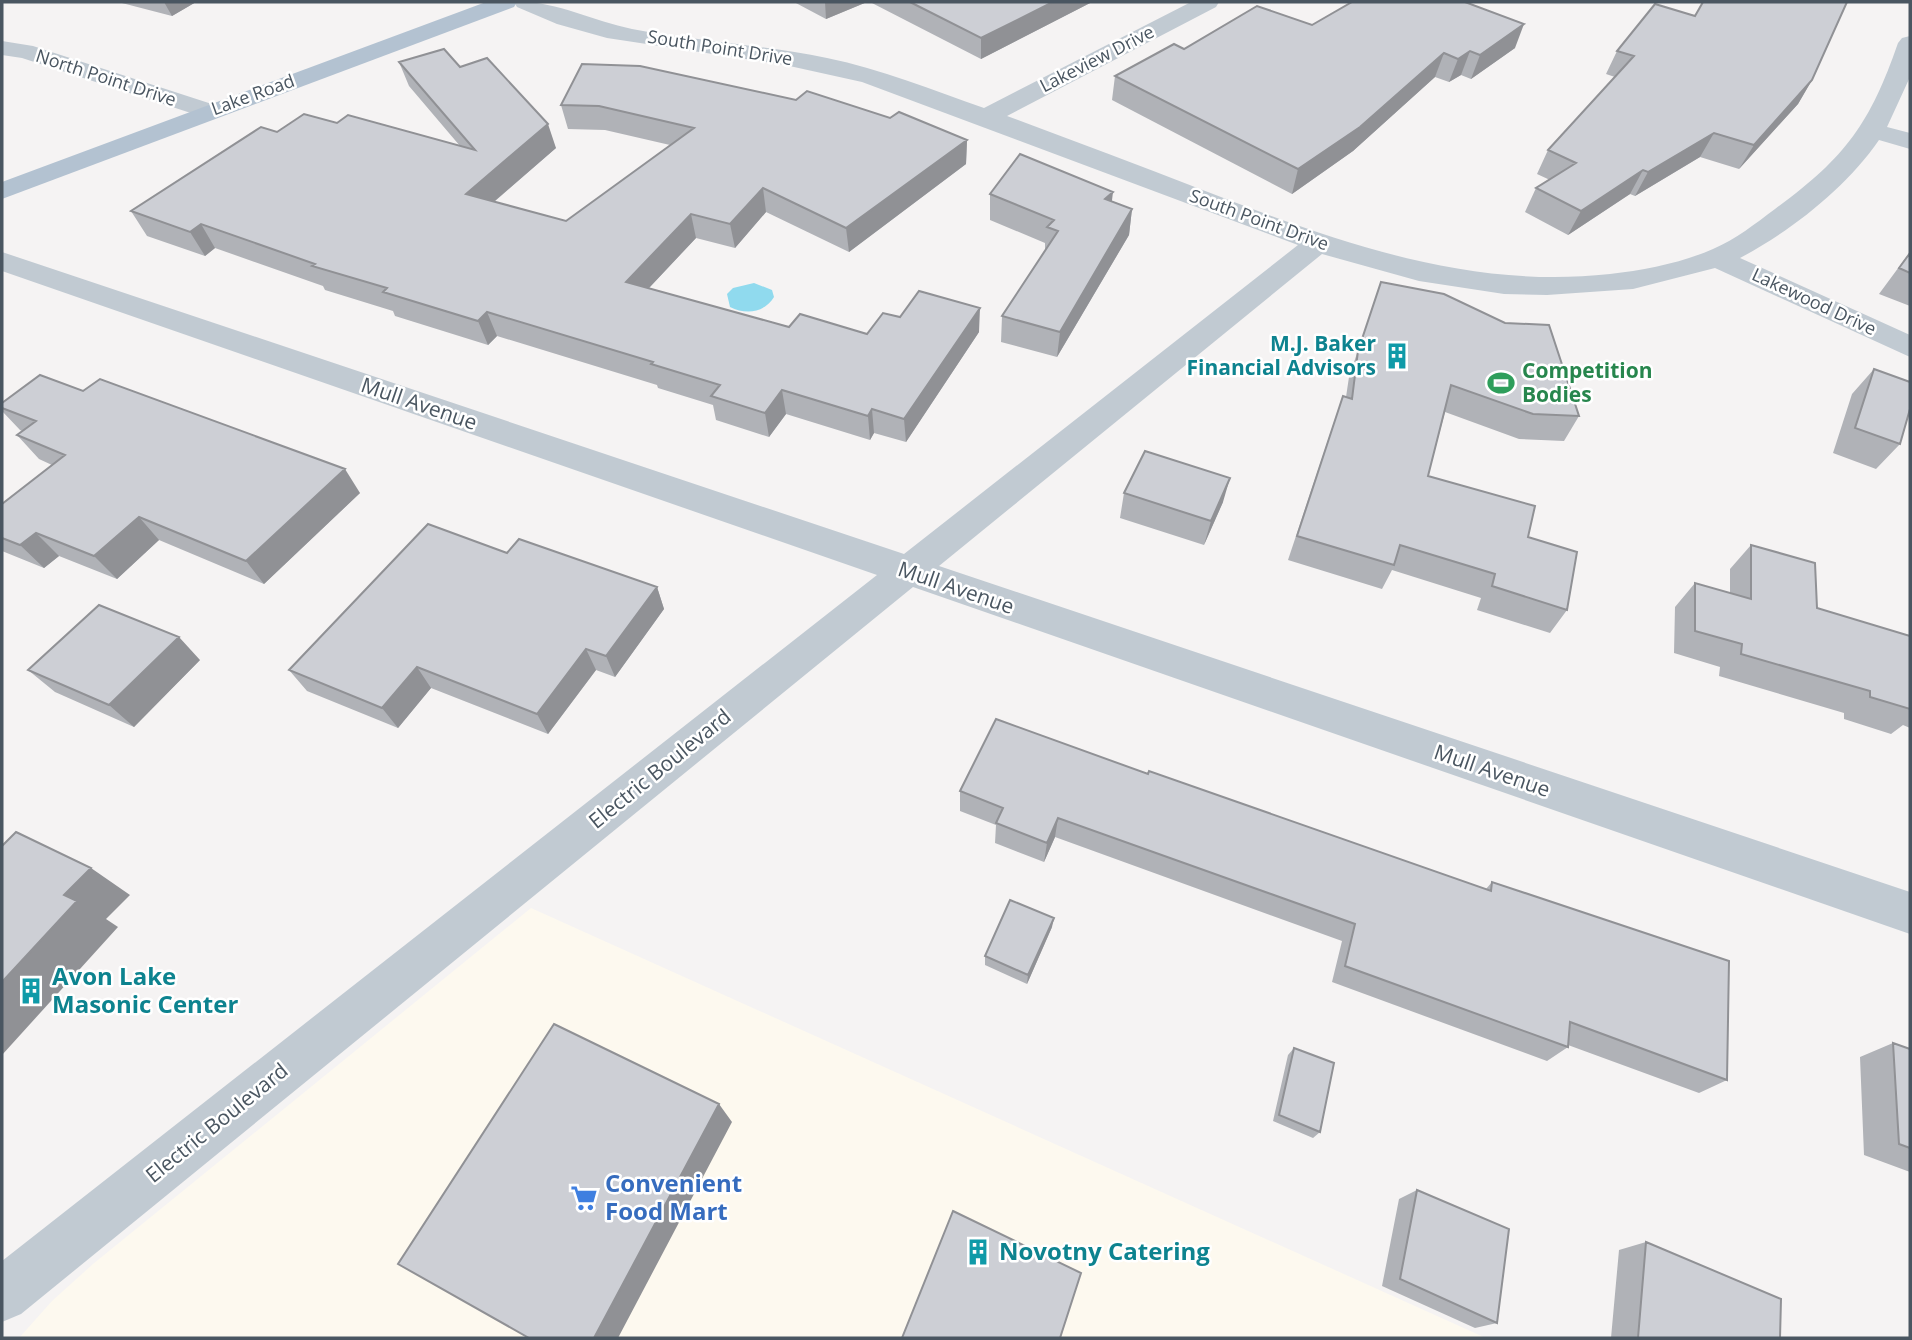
<svg xmlns="http://www.w3.org/2000/svg" width="1912" height="1340" font-family="'Open Sans',sans-serif">
  <style>
    .commercial { fill: #fdf9ef }
    .water { fill: #90daee }
    .lines { fill: none; stroke-linecap: round; stroke-linejoin: round }
    .street { fill: #c1cad2; fill-rule: evenodd }
    .primary { fill: #b3c2d1; fill-rule: evenodd }
    .wall { fill: #b0b2b7 }
    .shaded-wall { fill: #909195 }
    .building { fill: #cdcfd5; stroke: #909195; stroke-width: 2 }
    .labels { text-anchor: middle; stroke-width: 5; stroke-linejoin: round; paint-order: stroke }
    .far-street-label { font-size: 18px; fill: #4a5661; stroke: #fff }
    .culture-label { font-size: 21px; font-weight: bold; fill: #0d838f; stroke: #fff; text-anchor: end }
    .leisure-label { font-size: 21px; font-weight: bold; fill: #27864d; stroke: #fff; text-anchor: start }
    .street-label { font-size: 21px; fill: #4a5661; stroke: #fff }
    .near-culture-label { font-size: 24px; font-weight: bold; fill: #0d838f; stroke: #fff; text-anchor: start }
    .near-shop-label { font-size: 24px; font-weight: bold; fill: #366cbe; stroke: #fff; text-anchor: start }
  </style>
  <rect width="100%" height="100%" fill="#f5f3f3"/>
  <path class="commercial" d="M531 908 1486 1338H19L52 1301 93 1264Z"/>
  <path class="water" d="M754 283 772 290 774 297C764 313 746 315 730 307L727 294 733 288Z"/>
  <g class="lines">
    <path class="street" d="M514 2C554 0 592 21 632 29 697 41 762 45 827 58 881 69 933 90 984 108L1191 2H1219L1216 7 1007 116C1071 140 1136 164 1200 189 1333 240 1465 290 1610 274 1645 270 1681 263 1713 249 1736 239 1755 224 1775 209 1845 158 1870 124 1898 43L1902 38 1910 36V77L1887 127 1910 133V149L1879 140C1846 188 1791 231 1740 258L1910 335V357L1715 268 1633 289 1547 295 1504 294 1419 281 1322 254 939 566 1910 892V934L913 587 21 1314 2 1322V1261L877 575 2 271V252L904 554 1298 245 862 82 785 65 607 38 557 24 517 7Z
      M2 41 33 46 218 106 221 111 218 116H200L22 58 2 55Z"/>
    <path class="primary" d="M486 2H517L514 7 2 199V182Z"/>
  </g>
  <path class="wall" d="M118 2H196L172 16Z
    M794 2H867L826 19Z
    M870 2H1092L981 59Z
    M1467 3 1515 48 1471 79 1461 75 1449 82 1435 77 1353 151 1292 194 1112 100 1115 76 1184 49 1312 25Z
    M1617 51 1812 80 1798 104 1739 169 1700 157 1635 196 1630 194 1568 235 1525 212 1536 188 1550 180 1537 174 1548 150 1615 77 1606 74Z
    M399 62 460 67 556 148 494 202 566 221 670 145 605 130 568 129 561 105 796 100 890 118 967 140 966 164 849 252 766 212 735 248 696 238 649 288 789 327 867 334 900 317 979 332 906 442 874 433 870 440 786 414 769 437 716 420 713 405 658 388 657 385 497 336 488 345 395 316 393 311 325 290 323 286 215 248 205 256 147 236 131 211 277 132 337 123 460 146 409 86Z
    M990 194 1112 201 1132 209 1129 235 1057 357 1001 342 1002 316 1045 251V243L990 220Z
    M1910 252V306L1879 294Z
    M1381 282 1579 416 1564 441 1519 439 1445 412 1428 476 1528 537 1567 610 1550 633 1477 610 1481 598 1392 570 1382 589 1288 560 1334 422 1343 396 1346 397 1349 377Z
    M1874 369 1900 444 1876 469 1833 453 1852 394Z
    M2 403 360 493 264 584 159 540 117 579 59 556 44 568 2 551V504L52 465 39 459 17 435 22 431 20 430 2 411Z
    M1124 493 1223 502 1204 545 1120 518Z
    M1751 545 1817 608 1910 636V728L1903 725 1891 734 1844 719V713L1719 676 1720 667 1674 653 1675 607 1695 583 1730 593V569Z
    M507 553 657 587 664 609 615 677 596 670 548 734 431 688 398 728 307 691 289 670Z
    M200 660 134 727 55 692 28 670Z
    M1148 774 1486 889 1492 882 1727 1080 1699 1093 1568 1045V1047L1547 1061 1332 982 1342 941 1055 837 1044 862 995 843 996 825 960 811V791Z
    M1052 927 1027 984 985 965V956Z
    M1893 1043 1910 1049V1172L1864 1155 1860 1057Z
    M1294 1048 1320 1132 1313 1138 1273 1121 1288 1055Z
    M1417 1190 1497 1323 1475 1328 1382 1286 1399 1199Z
    M1646 1242 1780 1338H1611L1619 1250Z"/>
  <path class="shaded-wall" d="M164 2H196L172 16Z
    M825 2H867L826 19Z
    M1053 2H1092L981 59V38Z
    M1524 24 1515 48 1471 79 1480 55Z
    M1470 51 1461 75 1449 82 1458 59Z
    M1444 53 1435 77 1353 151 1292 194 1298 169Z
    M1812 80 1798 104 1739 169 1754 145Z
    M548 124 556 148 475 218 466 194Z
    M1714 133 1700 157 1635 196 1648 172Z
    M967 140 966 164 849 252 846 228Z
    M1643 170 1630 194 1568 235 1581 211Z
    M763 188 766 212 735 248 730 224Z
    M1113 192 1110 217 1105 199Z
    M1132 209 1129 235 1057 357 1060 332Z
    M691 214 696 238 632 306 626 282Z
    M201 224 215 248 205 256 190 232Z
    M980 308 979 332 906 442 904 419Z
    M487 312 497 336 488 345 478 321Z
    M782 390 786 414 769 437 765 413Z
    M872 409 874 433 870 440 868 416Z
    M345 469 360 493 264 584 246 561Z
    M1230 478 1223 502 1204 545 1211 521Z
    M139 517 159 540 117 579 94 556Z
    M36 533 59 556 44 568 20 545Z
    M657 587 664 609 615 677 606 656Z
    M179 637 200 660 134 727 109 705Z
    M586 649 596 670 548 734 537 714Z
    M417 667 431 688 398 728 382 708Z
    M1058 818 1055 837 1044 862 1047 843Z
    M91 868 130 895 106 919 118 927 2 1055V982L64 895Z
    M1054 918 1052 927 1027 984 1028 975Z
    M719 1104 732 1122 618 1338H594Z"/>
  <path class="building" d="M910 2H1053L981 38Z
    M1352 2H1465L1524 24 1480 55 1470 51 1458 59 1444 53 1360 127 1298 169 1115 76 1174 44 1184 49 1257 6 1312 25Z
    M1703 2H1847L1812 80 1754 145 1714 133 1648 172 1643 170 1581 211 1536 188 1576 163 1548 150 1634 56 1617 51 1655 4 1695 16Z
    M444 49 460 67 487 58 548 124 466 194 566 221 694 128 599 106 561 105 582 64 640 66 796 100 807 91 890 118 899 112 967 140 846 228 763 188 730 224 691 214 626 282 789 327 800 314 867 334 883 313 900 317 919 291 980 308 904 419 872 409 868 416 782 390 765 413 711 396 720 385 651 364 653 362 487 312 478 321 383 292 387 288 312 266 315 264 201 224 190 232 131 211 261 127 277 132 304 114 337 123 348 115 475 150 399 62Z
    M1020 154 1113 192 1105 199 1132 209 1060 332 1002 316 1058 231 1047 227 1054 220 990 194Z
    M1910 253V273L1899 268Z
    M1381 282 1444 294 1505 323 1549 325 1579 416 1533 414 1451 385 1428 476 1535 506 1528 537 1577 552 1567 610 1492 586 1495 574 1400 545 1394 565 1297 536 1343 396 1352 399 1358 351Z
    M1874 369 1910 382V409L1900 444 1855 428Z
    M40 375 83 391 100 379 345 469 246 561 139 517 94 556 36 533 20 545 2 538V504L65 455 17 435 36 421 2 408V403Z
    M1145 451 1230 478 1211 521 1124 493Z
    M428 524 507 553 519 539 657 587 606 656 586 649 537 714 417 667 382 708 289 670Z
    M1751 545 1815 563 1817 608 1910 636V709L1870 697V691L1741 654 1742 644 1695 631V583L1751 599Z
    M99 605 179 637 109 705 28 670Z
    M996 719 1148 774 1149 771 1491 891 1492 882 1729 961 1727 1080 1570 1022 1568 1047 1345 966 1355 924 1058 818 1047 843 996 823 1003 808 960 791Z
    M16 832 91 868 64 895 77 901 2 982V846Z
    M1010 900 1054 918 1028 975 985 956Z
    M554 1024 719 1104 594 1338H529L398 1264Z
    M1893 1043 1910 1049V1148L1899 1144Z
    M1294 1048 1334 1063 1320 1132 1279 1115Z
    M1417 1190 1509 1229 1497 1323 1400 1279Z
    M953 1211 1081 1273 1060 1338H902Z
    M1646 1242 1781 1299 1780 1338H1638Z"/>
  <defs>
    <g id="building-bare" transform="scale(2.1)"><path d="M-4-6H4V6H1V3H-1V6H-4ZM-2.5-4.3h1.7v1.8h-1.7ZM.8-4.3h1.7v1.8H.8ZM-2.5-1h1.7V.8h-1.7ZM.8-1h1.7V.8H.8Z" fill="#0f9aa8" stroke="#fff" stroke-width="2.5" paint-order="stroke"/></g>
    <g id="stadium-bare" transform="scale(2.1)"><path d="M0-5a6.5 5 0 1 0 0 10a6.5 5 0 1 0 0-10ZM-3.5-1.8h7v3.6h-7Z" fill="#2e9e5b" stroke="#fff" stroke-width="2.5" paint-order="stroke"/></g>
    <g id="supermarket-bare" transform="scale(2.1)"><path d="M-6-5.5h2.5l.6 2H6L4.5 2H-2.5L-4.4-4H-6ZM-1.5 3.2a1.3 1.3 0 1 0 .1 0ZM3 3.2a1.3 1.3 0 1 0 .1 0Z" fill="#3f7fe0" stroke="#fff" stroke-width="2.5" paint-order="stroke"/></g>
  </defs>
  <g fill-rule="evenodd">
    <use href="#building-bare" x="1397" y="356"/>
    <use href="#stadium-bare" x="1501" y="383"/>
    <use href="#building-bare" x="31" y="991"/>
    <use href="#supermarket-bare" x="584" y="1198"/>
    <use href="#building-bare" x="978" y="1252"/>
  </g>
  <g class="labels">
    <g class="far-street-label">
      <text transform="translate(720 48) rotate(9)" y="6">South Point Drive</text>
      <text transform="translate(1097 59) rotate(-27)" y="6">Lakeview Drive</text>
      <text transform="translate(106 78) rotate(18)" y="6">North Point Drive</text>
      <text transform="translate(253 95) rotate(-20)" y="6">Lake Road</text>
      <text transform="translate(1259 220) rotate(20)" y="6">South Point Drive</text>
      <text transform="translate(1814 302) rotate(25)" y="6">Lakewood Drive</text>
    </g>
    <g class="culture-label">
      <text x="1376" y="351">M.J. Baker<tspan x="1376" dy="24">Financial Advisors</tspan></text>
    </g>
    <g class="leisure-label">
      <text x="1522" y="378">Competition<tspan x="1522" dy="24">Bodies</tspan></text>
    </g>
    <g class="street-label">
      <text transform="translate(419 404) rotate(19)" y="7">Mull Avenue</text>
      <text transform="translate(956 588) rotate(19)" y="7">Mull Avenue</text>
      <text transform="translate(660 769) rotate(-39)" y="7">Electric Boulevard</text>
      <text transform="translate(1492 771) rotate(19)" y="7">Mull Avenue</text>
      <text transform="translate(217 1123) rotate(-39)" y="7">Electric Boulevard</text>
    </g>
    <g class="near-culture-label">
      <text x="52" y="985">Avon Lake<tspan x="52" dy="28">Masonic Center</tspan></text>
      <text x="999" y="1260">Novotny Catering</text>
    </g>
    <g class="near-shop-label">
      <text x="605" y="1192">Convenient<tspan x="605" dy="28">Food Mart</tspan></text>
    </g>
  </g>
  <rect width="1912" height="1340" fill="none" stroke="#4a5661" stroke-width="7"/>
</svg>
